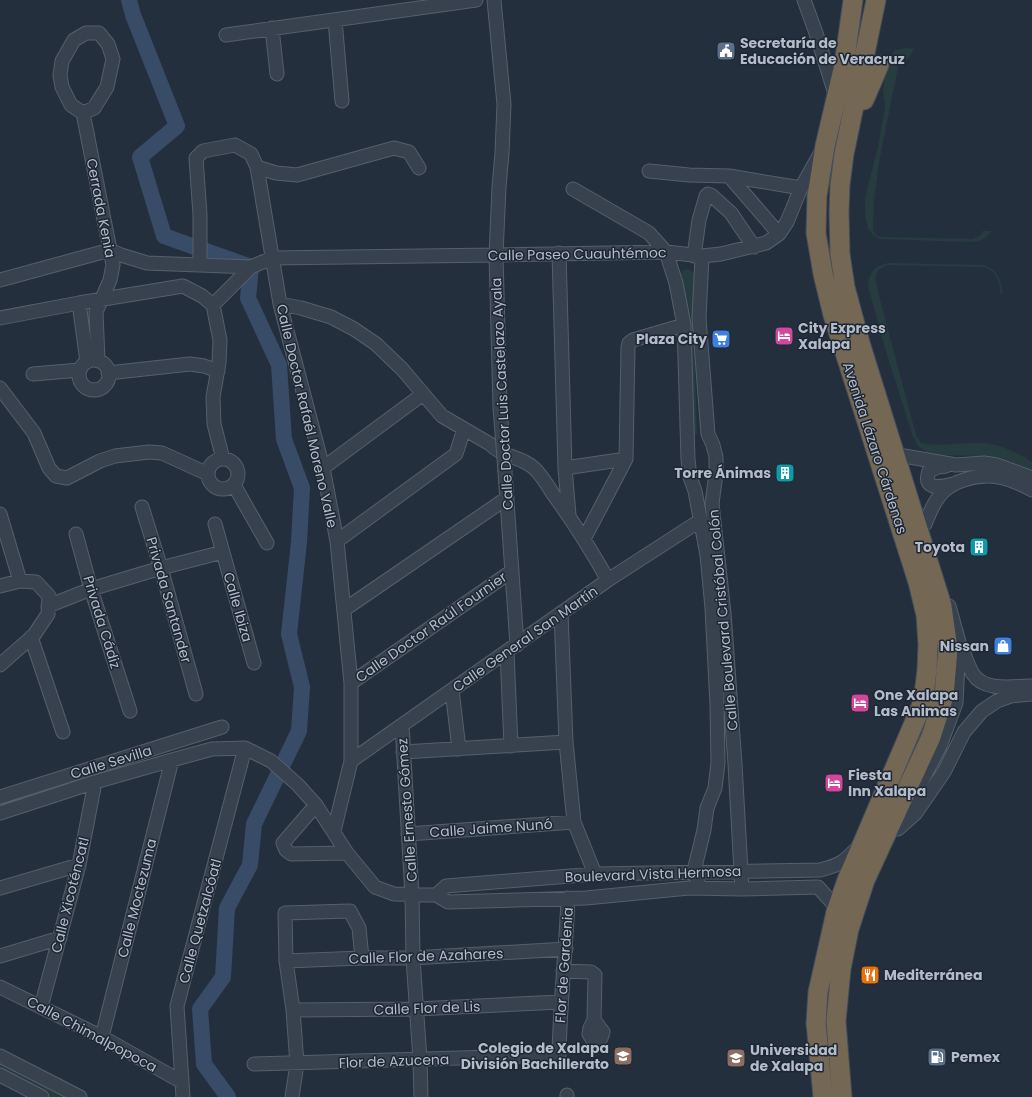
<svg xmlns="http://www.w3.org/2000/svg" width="1032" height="1097" font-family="Poppins,sans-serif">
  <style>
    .green { fill: #263c3f }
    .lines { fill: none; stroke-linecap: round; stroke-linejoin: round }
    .river { stroke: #394c67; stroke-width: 16 }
    .minor-casing { stroke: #565f6c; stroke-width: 15 }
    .highway-casing { stroke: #434c59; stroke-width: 21 }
    .minor { stroke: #38414e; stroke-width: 13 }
    .highway { stroke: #746855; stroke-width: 19 }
    .minor-bridge-casing { stroke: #565f6c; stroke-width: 15; stroke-linecap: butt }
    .minor-bridge { stroke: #38414e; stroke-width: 13 }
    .labels { text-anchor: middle; stroke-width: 3; stroke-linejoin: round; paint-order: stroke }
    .poi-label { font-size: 14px; font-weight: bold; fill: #b4bcc9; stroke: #1d2633; text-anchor: start }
    .street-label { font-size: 14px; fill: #b4bcc9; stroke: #1d2633 }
  </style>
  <rect width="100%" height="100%" fill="#242f3e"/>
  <path class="green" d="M906 48 914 49 908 59 900 57 879 162 874 201 873 230 876 235 881 237 972 239 981 235 983 231H991C987 240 981 240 972 242L880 239 874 236 868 229 865 214V198L878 147 885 107 883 90 887 61 895 50Z
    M889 263 982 265C998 268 1000 279 1003 293L1001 294C999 281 997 269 982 267L889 265C870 271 876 280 879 296L916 435 921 443C941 447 962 442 983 443 1000 444 1018 453 1032 462V474L985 456 937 455 926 452 918 446 912 434 884 345 868 286C870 271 874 266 889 263Z
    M688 269 693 272 696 276 694 322 697 434H691L679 274 683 270Z
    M0 1063 65 1097H51L0 1070Z"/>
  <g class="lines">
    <path class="river" d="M129 0 133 15 177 126 140 157 164 236 251 267 248 298 279 365 284 439 302 488 299 542 289 634 302 687 299 731 254 824 250 865 227 908 223 977 200 1009 204 1064 228 1097"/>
    <g class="minor-casing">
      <path id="minor" d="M494 0 504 104 502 153 499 187 496 255 500 407
        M804 0 816 33 836 97
        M335 20 342 101
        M272 28 277 74
        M226 35 476 0
        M83 113 94 108 107 87 113 59 108 44 99 33H86L74 40 62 61 60 75 62 87 71 105 83 113 113 265 110 280 96 312 98 361
        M257 167 276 173 297 175 394 148 409 152 419 168
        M649 171 689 175 729 176 801 188
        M729 176 779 234
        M573 189 649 233 666 252 676 283 684 325 688 459 690 477 695 491 707 555 712 608 717 705 718 763 715 788 707 808 704 830 694 871 700 888
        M559 253 565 468 569 515
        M694 256 699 220 706 196 708 194 711 195 731 213 754 247
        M702 256 699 318 708 434 713 445 716 457V473L712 504 724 613 735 764 742 889
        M200 265V215L196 158 203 151 235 145 251 154 257 167 280 304 323 468 337 541 351 683V761L334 831
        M0 280 110 250 121 255 147 263 251 267 272 258 496 255 666 252 702 256 721 254 766 243 779 234 787 222 801 188 820 154
        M79 303 87 362
        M280 304 301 308 331 317 354 329 376 344 402 369 442 416 490 444C503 458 522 456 535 469 542 476 548 486 553 494 573 521 591 550 608 580
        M213 305 251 267
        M0 318 79 303 183 286 202 296 213 305 220 340 219 363 213 397 214 424 223 459
        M79 375a15 15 0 1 1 30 0a15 15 0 1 1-30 0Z
        M108 373 190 364 204 366 218 371
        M33 374 80 370
        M0 388 34 433 49 468 56 476 67 478 100 461 115 456 149 452 162 453 208 474
        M904 456 956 465 984 463 997 465 1032 478
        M208 474a15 15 0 1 1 30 0a15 15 0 1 1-30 0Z
        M946 466 938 467 929 471C922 491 941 487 953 484
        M323 468 423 394
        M565 468 626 459
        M505 472 517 645
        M234 485 267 543
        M142 507 161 568 196 694
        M0 514 20 581
        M215 524 254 663
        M925 524C930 512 935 499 945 490 951 485 957 482 964 480 989 471 1010 478 1032 490
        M76 534 91 589 130 711
        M584 539 626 459 628 347 629 343 633 340 684 325
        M337 541 456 454 464 429
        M0 586 20 581 36 582 49 596 48 614 34 635 0 665
        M48 606 91 589 161 568 223 552
        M345 609 507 498
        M561 613 566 742 574 822 595 874
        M31 637 63 732
        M962 648C965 656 968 666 973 674 984 692 1014 686 1032 686
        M507 652 511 746
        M351 683 512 571
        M452 690 459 749
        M402 725 412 895 413 958 420 1060 421 1097
        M403 752 566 742
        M351 761 608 580 701 520
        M0 797 222 727
        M316 805 283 843 286 850 291 854 347 853
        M906 812 940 746 956 703 959 642 949 606
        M0 813 95 782 172 760 212 749 245 748 271 761 298 785 316 805 347 853 375 887 394 894 436 895 448 902 586 898 689 888 742 889 818 887 837 908
        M898 829 915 814 944 772 964 732 982 711 997 701 1011 696 1032 694
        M408 834 574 822
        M0 888 79 865
        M436 895 446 886 595 874 820 870C839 865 843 863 857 848
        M0 956 60 938
        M286 961 362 958H413L566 949
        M563 971 591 972 595 975 594 1020 590 1028 589 1034 592 1039 597 1041 601 1038 603 1032 594 1020
        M0 987 102 1037 182 1082
        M41 1007 79 865 95 782
        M293 1010 416 1009 560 1002
        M102 1037 172 760
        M0 1056 80 1097
        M254 1064 559 1055C560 1003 566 950 568 898
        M0 1075 42 1097
        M567 1095V1097
        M183 1097 177 1006 245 748
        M292 1097 297 1064 293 1010 286 961 285 913 350 911 359 928 362 958"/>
    </g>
    <g class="highway-casing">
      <path id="highway" d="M864 100 879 65
        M823 1097 816 1023 818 992 836 912 847 880 923 702 927 670 928 644 926 615 918 582 833 315 823 274 816 233 817 196 825 146 844 65 853 0
        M842 1097 836 1021 841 969 849 929 865 880 931 737 944 696 948 649 942 606 860 343 845 287 840 254 839 212 840 185 844 154 876 0"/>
    </g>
    <use href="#minor" class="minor"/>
    <use href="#highway" class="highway"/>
    <g class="minor-bridge-casing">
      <path id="minor-bridge" d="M500 407 505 472"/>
    </g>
    <use href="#minor-bridge" class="minor-bridge"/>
  </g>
  <defs>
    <g id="civic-square" transform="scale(1)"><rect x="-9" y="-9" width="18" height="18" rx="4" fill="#5c6f8a" stroke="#1d2633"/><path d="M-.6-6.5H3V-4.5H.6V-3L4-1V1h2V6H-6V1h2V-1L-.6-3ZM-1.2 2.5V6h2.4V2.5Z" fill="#fff"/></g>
    <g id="hotel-square" transform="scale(1)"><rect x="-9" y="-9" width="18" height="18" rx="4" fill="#d1479c" stroke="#1d2633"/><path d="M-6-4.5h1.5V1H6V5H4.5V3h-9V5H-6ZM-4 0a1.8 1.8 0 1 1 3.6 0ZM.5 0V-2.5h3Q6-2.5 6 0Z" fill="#fff"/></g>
    <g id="supermarket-square" transform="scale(1)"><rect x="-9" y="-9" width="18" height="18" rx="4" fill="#3f7fe0" stroke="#1d2633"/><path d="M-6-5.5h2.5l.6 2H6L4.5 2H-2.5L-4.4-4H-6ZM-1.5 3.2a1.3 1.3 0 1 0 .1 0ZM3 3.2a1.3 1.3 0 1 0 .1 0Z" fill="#fff"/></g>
    <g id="building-square" transform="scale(1)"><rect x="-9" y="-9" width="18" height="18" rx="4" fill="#0f9aa8" stroke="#1d2633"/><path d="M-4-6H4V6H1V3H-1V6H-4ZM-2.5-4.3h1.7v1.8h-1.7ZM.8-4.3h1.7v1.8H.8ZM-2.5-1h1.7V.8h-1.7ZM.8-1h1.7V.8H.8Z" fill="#fff"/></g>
    <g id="shop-square" transform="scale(1)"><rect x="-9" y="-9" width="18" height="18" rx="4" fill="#3f7fe0" stroke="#1d2633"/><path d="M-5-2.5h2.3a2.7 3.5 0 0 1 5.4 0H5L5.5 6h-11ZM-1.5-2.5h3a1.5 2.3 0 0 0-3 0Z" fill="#fff"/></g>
    <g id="restaurant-square" transform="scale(1)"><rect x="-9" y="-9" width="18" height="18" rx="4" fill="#e8710a" stroke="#1d2633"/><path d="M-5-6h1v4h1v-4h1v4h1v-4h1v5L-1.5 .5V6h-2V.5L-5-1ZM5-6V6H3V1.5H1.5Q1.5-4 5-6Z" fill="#fff"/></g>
    <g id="school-square" transform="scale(1)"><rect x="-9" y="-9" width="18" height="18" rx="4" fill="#8d6e63" stroke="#1d2633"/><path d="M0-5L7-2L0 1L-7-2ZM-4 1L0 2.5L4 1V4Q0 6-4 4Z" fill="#fff"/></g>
    <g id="fuel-square" transform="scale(1)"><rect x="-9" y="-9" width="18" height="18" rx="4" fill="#5c6f8a" stroke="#1d2633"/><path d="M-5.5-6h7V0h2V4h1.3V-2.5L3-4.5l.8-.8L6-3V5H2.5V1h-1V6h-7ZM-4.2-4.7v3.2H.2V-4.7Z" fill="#fff"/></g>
    <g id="university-square" transform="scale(1)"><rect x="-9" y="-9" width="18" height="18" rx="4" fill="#8d6e63" stroke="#1d2633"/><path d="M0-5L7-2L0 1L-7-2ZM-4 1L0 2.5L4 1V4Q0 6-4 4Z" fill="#fff"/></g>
  </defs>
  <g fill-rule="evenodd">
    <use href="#civic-square" x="726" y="51"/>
    <use href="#hotel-square" x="784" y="336"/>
    <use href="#supermarket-square" x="721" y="339"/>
    <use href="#building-square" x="785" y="473"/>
    <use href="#building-square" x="979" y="547"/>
    <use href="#shop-square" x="1003" y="646"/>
    <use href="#hotel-square" x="860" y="703"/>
    <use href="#hotel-square" x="834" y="783"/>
    <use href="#restaurant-square" x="870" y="975"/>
    <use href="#school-square" x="623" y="1056"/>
    <use href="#fuel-square" x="937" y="1057"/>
    <use href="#university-square" x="736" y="1058"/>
  </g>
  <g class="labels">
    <g class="poi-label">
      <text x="740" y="48">Secretaría de<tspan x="740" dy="16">Educación de Veracruz</tspan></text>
      <text x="798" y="333">City Express<tspan x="798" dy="16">Xalapa</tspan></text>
      <text x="707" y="344" text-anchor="end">Plaza City</text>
      <text x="771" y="478" text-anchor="end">Torre Ánimas</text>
      <text x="965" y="552" text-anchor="end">Toyota</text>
      <text x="989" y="651" text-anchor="end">Nissan</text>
      <text x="874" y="700">One Xalapa<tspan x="874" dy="16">Las Animas</tspan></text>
      <text x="848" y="780">Fiesta<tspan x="848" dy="16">Inn Xalapa</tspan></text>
      <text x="884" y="980">Mediterránea</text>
      <text x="609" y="1053" text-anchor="end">Colegio de Xalapa<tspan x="609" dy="16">División Bachillerato</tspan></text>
      <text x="750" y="1055">Universidad<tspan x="750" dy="16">de Xalapa</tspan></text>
      <text x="951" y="1062">Pemex</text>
    </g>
    <g class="street-label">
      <text transform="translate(101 208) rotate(79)" y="5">Cerrada Kenia</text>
      <text transform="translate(577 254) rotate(-1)" y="5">Calle Paseo Cuauhtémoc</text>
      <text transform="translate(502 394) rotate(-93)" y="5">Calle Doctor Luis Castelazo Ayala</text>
      <text transform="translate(307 416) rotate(77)" y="5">Calle Doctor Rafaél Moreno Valle</text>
      <text transform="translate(875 448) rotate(72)" y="5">Avenida Lázaro Cárdenas</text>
      <text transform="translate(169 600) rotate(74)" y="5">Privada Santander</text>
      <text transform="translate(238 607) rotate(74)" y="5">Calle Ibiza</text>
      <text transform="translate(723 620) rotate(-95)" y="5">Calle Boulevard Cristóbal Colón</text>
      <text transform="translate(102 622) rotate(73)" y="5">Privada Cádiz</text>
      <text transform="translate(431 627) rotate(-35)" y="5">Calle Doctor Raúl Fournier</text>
      <text transform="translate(525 639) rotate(-35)" y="5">Calle General San Martín</text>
      <text transform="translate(111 762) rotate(-17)" y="5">Calle Sevilla</text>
      <text transform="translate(407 810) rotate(-94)" y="5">Calle Ernesto Gómez</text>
      <text transform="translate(491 828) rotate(-4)" y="5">Calle Jaime Nunó</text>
      <text transform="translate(653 874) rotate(-2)" y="5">Boulevard Vista Hermosa</text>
      <text transform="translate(70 895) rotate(-76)" y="5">Calle Xicoténcatl</text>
      <text transform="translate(137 898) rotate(-76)" y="5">Calle Moctezuma</text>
      <text transform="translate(200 921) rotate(-75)" y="5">Calle Quetzalcóatl</text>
      <text transform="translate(426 956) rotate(-2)" y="5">Calle Flor de Azahares</text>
      <text transform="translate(564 965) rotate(-86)" y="5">Flor de Gardenia</text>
      <text transform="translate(427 1008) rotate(-2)" y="5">Calle Flor de Lis</text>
      <text transform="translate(92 1034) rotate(28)" y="5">Calle Chimalpopoca</text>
      <text transform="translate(394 1061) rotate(-2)" y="5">Flor de Azucena</text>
    </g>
  </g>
</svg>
